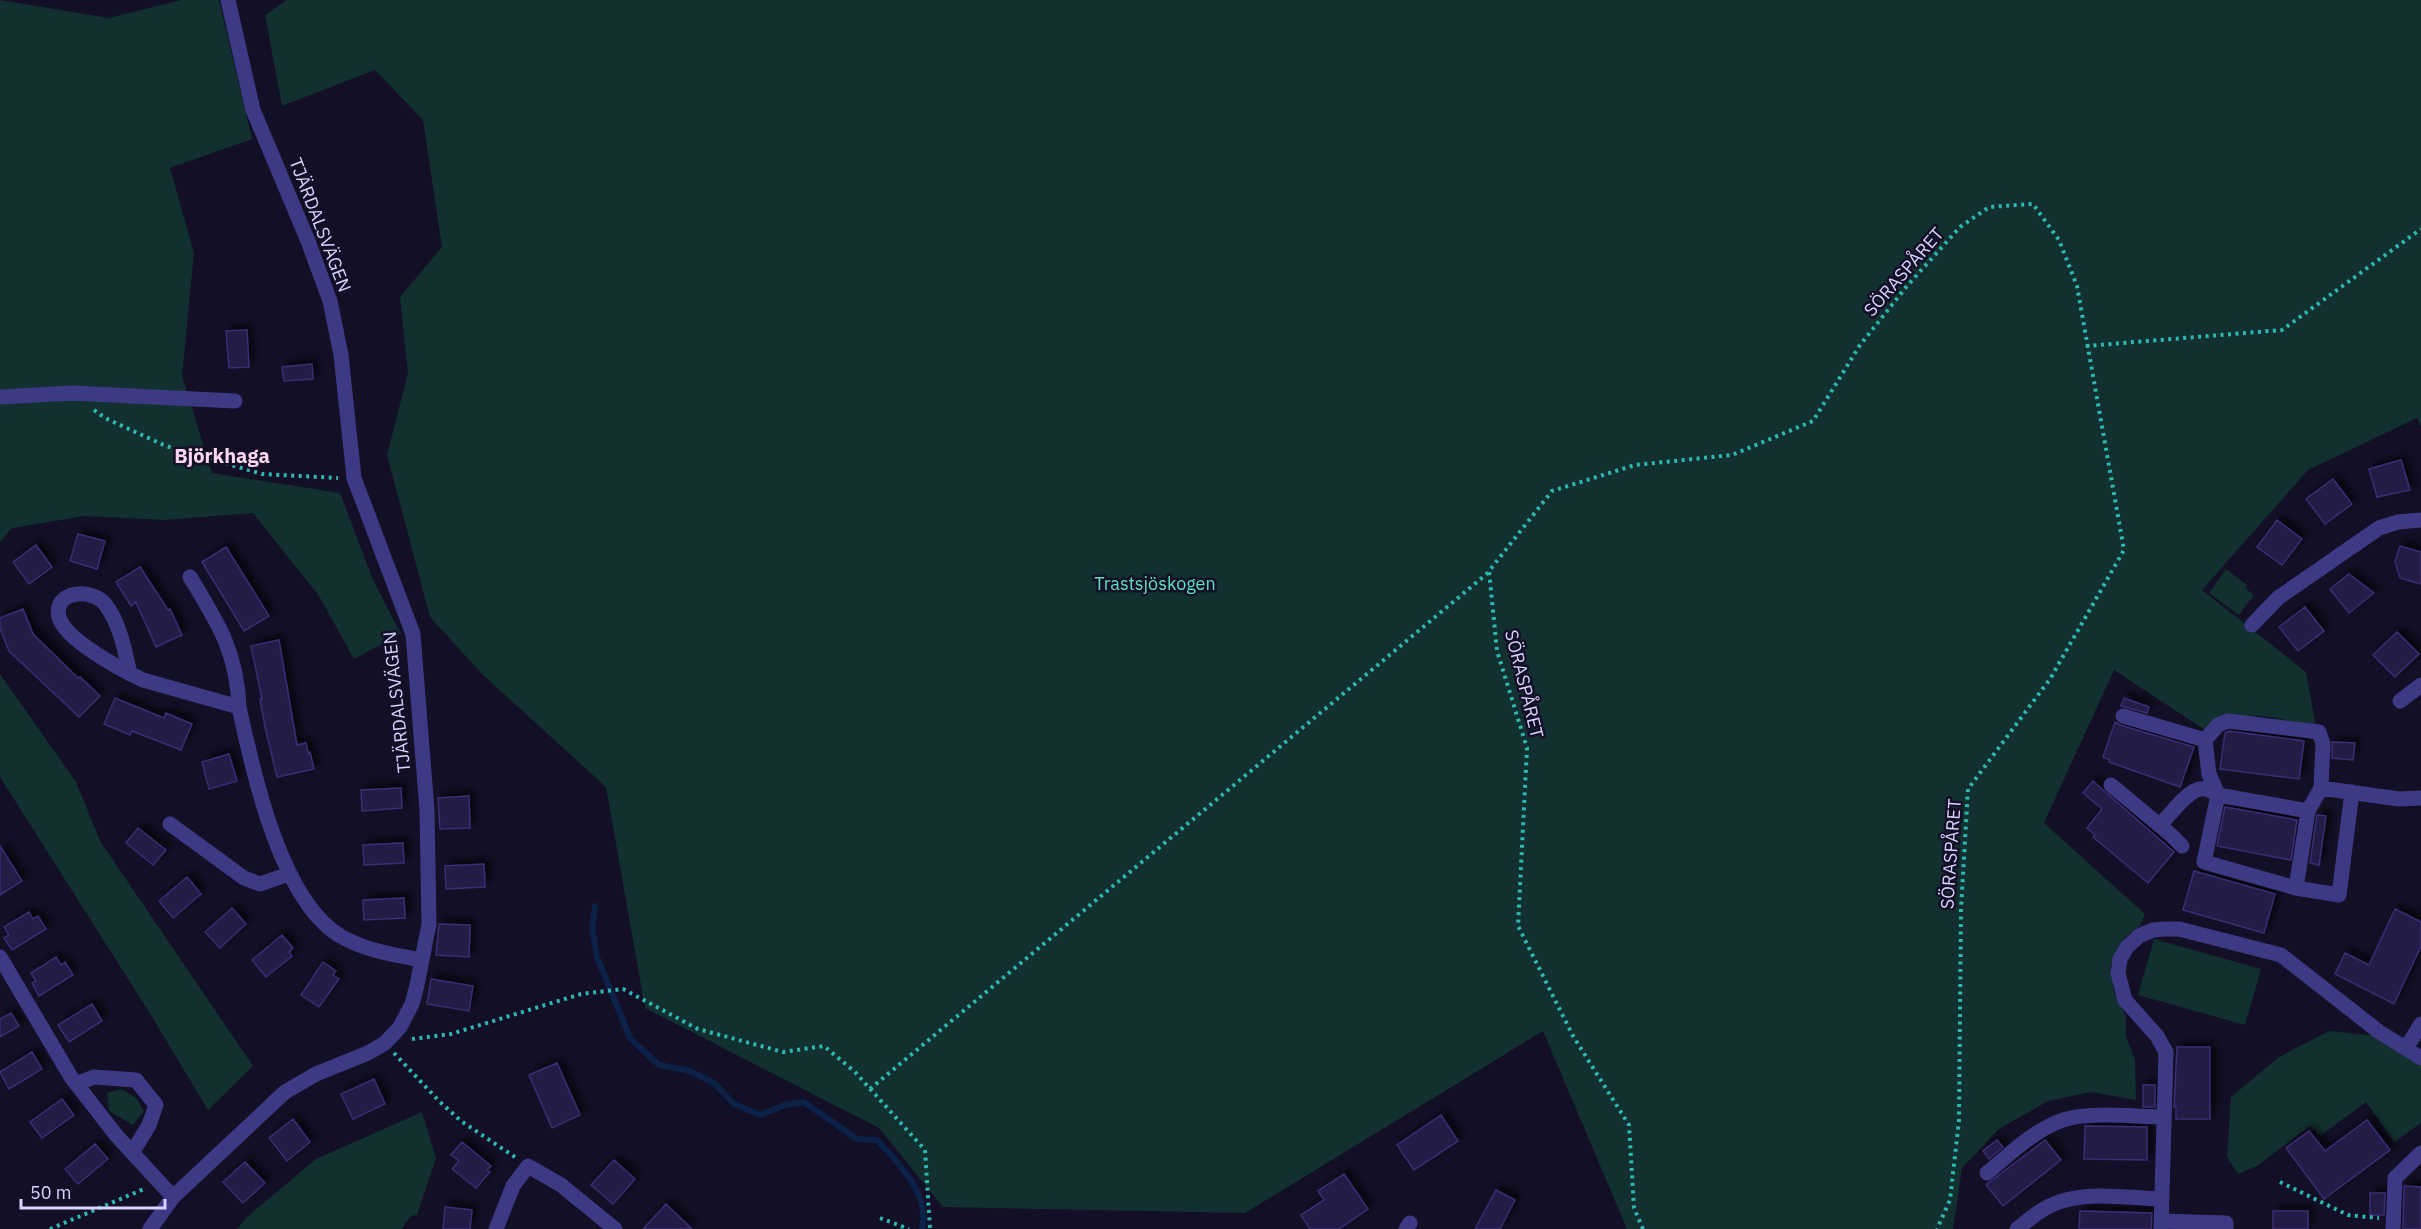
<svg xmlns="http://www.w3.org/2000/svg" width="2421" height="1229" font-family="'IBM Plex Sans',sans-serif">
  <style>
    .green { fill: #12302f }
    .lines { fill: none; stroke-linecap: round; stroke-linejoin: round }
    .stream { stroke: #0c2248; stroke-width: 6 }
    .building { fill: #241b47; stroke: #3b2d73; stroke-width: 1.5; filter: url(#shadow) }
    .path { stroke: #2fb8b0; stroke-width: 4; stroke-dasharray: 3 4.5; stroke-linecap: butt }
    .minor { stroke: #3d3a85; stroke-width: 15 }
    .labels { text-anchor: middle; stroke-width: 5; stroke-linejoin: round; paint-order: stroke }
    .street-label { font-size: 18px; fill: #d9d4ff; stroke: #130f26 }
    .park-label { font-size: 18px; fill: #5fe0c0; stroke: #130f26 }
    .neighbourhood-label { font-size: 20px; font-weight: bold; fill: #ffd6f0; stroke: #130f26 }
  </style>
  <defs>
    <filter id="shadow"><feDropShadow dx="5.5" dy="-5.5" stdDeviation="3" flood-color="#0009"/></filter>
  </defs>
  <rect width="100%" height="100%" fill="#130f26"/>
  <path class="green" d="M0 0 109 18 181 0H219L252 139 170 168 194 253 182 376 212 473 340 493 373 580 401 634 354 659 319 596 253 513 164 520 85 516 12 528 0 542Z
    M287 0H2421V426L2417 418 2308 470 2202 590 2306 672 2316 727C2272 718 2247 705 2205 730L2114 670 2044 823 2145 914 2140 926 2125 937 2116 951 2110 967 2114 992 2126 1016V1036L2135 1060 2136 1100 2091 1092 2048 1101 1999 1129 1962 1168 1953 1229H1627L1543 1031 1245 1213 943 1207 879 1128 645 1008 606 787 483 675 430 617 387 455 408 373 400 297 442 247 423 120 375 70 282 106 265 15Z
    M2226 569 2247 585 2245 588 2254 595 2239 615 2209 593Z
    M0 674 76 782 100 841 253 1066 208 1110 149 1012 0 777Z
    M2154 939 2261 969 2245 1025 2138 995Z
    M2329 1031 2377 1036 2421 1066V1123L2394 1142 2366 1102 2320 1136 2310 1126 2257 1166 2238 1174 2227 1157 2231 1097 2279 1057Z
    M121 1089 136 1098 144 1111 133 1125 109 1111 107 1093Z
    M422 1112 436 1158 417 1215 411 1216 401 1229H237L247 1217 316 1159Z"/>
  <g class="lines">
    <path class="stream" d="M595 906 592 928 597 957 630 1038 659 1065 690 1071 714 1083 734 1104 760 1115 785 1105 804 1102 857 1139 877 1140C899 1164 930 1193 922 1229"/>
  </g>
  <path class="building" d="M247 330 249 367 229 368 226 331Z
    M312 364 313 379 284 381 282 367Z
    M2401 460 2410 490 2377 497 2369 469Z
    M2333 479 2352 504 2325 524 2306 499Z
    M2277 520 2302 539 2282 565 2257 547Z
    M78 534 105 541 97 569 70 561Z
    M36 545 52 567 29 584 13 562Z
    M2400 546 2421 552V584L2400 578 2395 562Z
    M226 547 269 616 244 631 202 562Z
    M140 567 168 610 170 609 182 635 156 647 136 602 131 606 116 582Z
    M2349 574 2374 593 2349 613 2330 589Z
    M2305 607 2324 631 2298 651 2279 627Z
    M23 609 33 634 78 678 80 677 100 696 79 717 9 651 0 628V618Z
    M2397 632 2419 654 2395 677 2373 655Z
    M279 640 297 745 306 743 308 753 310 752 314 769 277 777 265 727 260 699H262L251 646Z
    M115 698 164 718 166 713 192 724 181 750 132 731 130 735 104 724Z
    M2124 698 2149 707 2147 713 2121 706Z
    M2115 722 2120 725 2194 747 2180 787 2109 762 2110 760 2103 757Z
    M2229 731 2304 741 2299 779 2220 769 2225 733Z
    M2332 742 2355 743 2353 760 2332 758Z
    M229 754 237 781 209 789 202 762Z
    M2093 781 2174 852 2148 883 2093 837 2095 835 2087 828 2102 809 2083 793Z
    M401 788 402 808 362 811 361 790Z
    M469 796 470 828 440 829 438 798Z
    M2225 807 2297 820 2291 860 2217 846Z
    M2317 815 2326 816 2319 865 2310 863Z
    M138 828 166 850 153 865 126 843Z
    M403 843 404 863 364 865 363 845Z
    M0 846 22 881 0 895Z
    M484 864 485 887 446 889 445 866Z
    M2194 871 2275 894 2264 933 2183 910Z
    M187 877 201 894 173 918 159 901Z
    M404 898 405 918 364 920 363 900Z
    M232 908 246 924 220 948 205 932Z
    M2395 909 2421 922V946L2394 1004 2335 974 2345 953 2369 965Z
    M29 912 33 919 38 916 46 929 12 950 4 938 9 935 4 927Z
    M439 924 470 925 469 957 436 955Z
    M282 935 293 948 289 952 292 956 266 977 252 960Z
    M56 957 61 965 65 962 73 975 39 996 32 983 36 981 31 973Z
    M323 962 336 971 333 975 339 979 319 1007 301 995Z
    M431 979 473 986 469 1011 427 1004Z
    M92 1004 102 1021 69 1042 58 1025Z
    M11 1013 19 1026 0 1037V1019Z
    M2177 1047H2210V1119H2176V1107H2174Z
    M32 1052 42 1069 9 1089 0 1072Z
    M557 1063 580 1115 552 1128 529 1075Z
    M374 1079 385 1104 353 1119 341 1094Z
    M2143 1085H2155V1107H2143Z
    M62 1099 74 1115 42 1138 30 1122Z
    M1441 1115 1458 1141 1414 1170 1397 1145Z
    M293 1119 310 1142 287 1161 269 1138Z
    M2367 1120 2390 1150 2324 1199 2286 1148 2309 1131 2325 1151Z
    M2085 1126 2147 1127V1160L2084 1159Z
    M1997 1140 2003 1147 1989 1159 1983 1151Z
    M2045 1140 2061 1160 2003 1206 1986 1185Z
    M462 1142 491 1166 487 1170 490 1172 476 1188 452 1169 459 1161 451 1155Z
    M95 1144 108 1159 78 1184 65 1169Z
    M614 1160 635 1179 613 1204 591 1185Z
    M245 1162 265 1183 243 1203 223 1182Z
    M1344 1174 1368 1209 1339 1229H1310L1301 1215 1324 1200 1318 1191Z
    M2404 1186 2421 1187V1229H2403Z
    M1496 1190 1515 1200 1500 1229H1475Z
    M2370 1193H2385L2384 1215H2370Z
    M666 1204 692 1229H643Z
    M445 1207 472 1210 470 1229H443Z
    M2080 1211 2152 1213 2151 1229H2079Z
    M2273 1211H2308V1229H2273Z"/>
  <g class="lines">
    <path class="path" d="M2086 346 2282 330 2421 229
      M94 410 105 418 166 446 262 474 338 478
      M412 1039 451 1034 581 994 623 989 698 1029 783 1052 824 1046 855 1072 925 1150 930 1229
      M394 1053 439 1101 461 1121 515 1157
      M870 1089 1489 572
      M2280 1182 2348 1215 2379 1218
      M880 1218 909 1229
      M50 1229 144 1189
      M1643 1229 1634 1208 1629 1125 1573 1036 1518 926 1527 748 1497 651 1489 571 1552 491 1635 465 1732 455 1813 421 1860 345 1907 286 1960 227 1989 207 2033 204 2059 240 2077 286 2124 550 2050 679 1968 789 1961 909 1959 1120 1950 1200 1937 1229"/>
    <path class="minor" d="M0 397 72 393 235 401
      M190 577C218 623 237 652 239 707
      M2252 625 2278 598 2379 528 2398 522 2421 520
      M130 674C125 651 120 623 105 604 92 588 53 590 59 617 65 640 122 670 143 680L239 707C253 772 281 903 342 937 367 951 395 955 422 960
      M2400 701 2421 685
      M2123 716 2205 740 2218 725 2228 721 2319 732 2323 744 2321 788 2308 811 2296 888
      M2205 740 2209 774 2218 795 2204 862 2296 888 2339 895 2352 792
      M2111 785 2171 835 2182 846
      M2321 788 2399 799 2421 798
      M170 824 244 878 260 884 289 874
      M2160 825C2169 816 2187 791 2200 789 2207 788 2213 792 2218 795L2308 811
      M0 957 71 1077 116 1135 173 1197
      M2406 1048 2421 1024
      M76 1084 94 1077 136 1080 156 1105 149 1125 132 1153
      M1987 1173C2010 1154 2034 1130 2063 1120 2091 1111 2134 1117 2164 1117
      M2161 1221 2226 1223V1229
      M150 1229 173 1197 285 1092 316 1074 368 1053 385 1043 400 1027 412 1004 417 985 429 924 427 810 413 634 354 478 341 355 330 301 308 241 253 110 228 0
      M496 1229 513 1186 528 1166 561 1185 615 1229
      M1406 1229 1410 1223
      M2017 1229C2032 1217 2047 1204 2066 1200 2095 1192 2130 1198 2160 1199
      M2161 1229 2166 1052 2157 1036 2125 1000 2118 973 2120 959 2127 947 2139 936 2153 930 2164 929H2179L2281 955 2378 1031 2421 1058
      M2393 1229 2395 1178 2421 1153"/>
  </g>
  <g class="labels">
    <g class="street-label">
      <text transform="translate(320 225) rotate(69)" y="6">TJÄRDALSVÄGEN</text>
      <text transform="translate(1904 272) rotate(-49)" y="6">SÖRASPÅRET</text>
      <text transform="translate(1524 684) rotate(76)" y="6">SÖRASPÅRET</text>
      <text transform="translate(397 702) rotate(-96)" y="6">TJÄRDALSVÄGEN</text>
      <text transform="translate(1951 854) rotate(-86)" y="6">SÖRASPÅRET</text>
    </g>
    <g class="park-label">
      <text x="1155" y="590">Trastsjöskogen</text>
    </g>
    <g class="neighbourhood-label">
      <text x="222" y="463">Björkhaga</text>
    </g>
  </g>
  <path d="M21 1199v9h144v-9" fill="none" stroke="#d9d4ff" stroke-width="3"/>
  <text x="30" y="1199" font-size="18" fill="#d9d4ff" stroke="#130f26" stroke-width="4.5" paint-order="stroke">50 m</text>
</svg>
